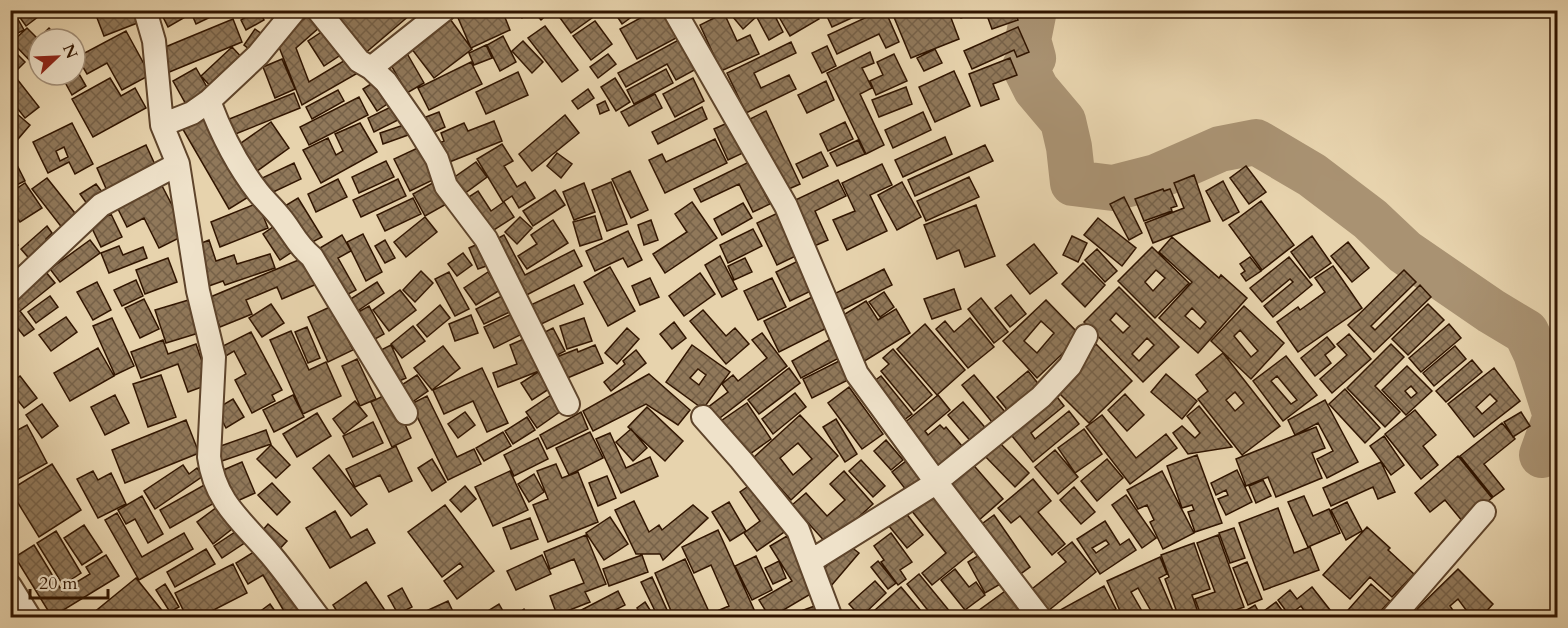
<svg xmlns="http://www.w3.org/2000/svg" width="1568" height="628" font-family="Cardo,serif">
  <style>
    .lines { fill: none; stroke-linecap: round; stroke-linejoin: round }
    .river { stroke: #a99272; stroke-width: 46 }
    .building { fill: url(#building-cross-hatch); stroke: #311500; stroke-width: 1.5; fill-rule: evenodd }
    .street-casing { stroke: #5e442b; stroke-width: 26 }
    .street { stroke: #efe2ca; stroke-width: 22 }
  </style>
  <defs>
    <pattern id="building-cross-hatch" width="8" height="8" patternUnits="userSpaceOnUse" patternTransform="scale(1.5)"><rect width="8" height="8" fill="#90785a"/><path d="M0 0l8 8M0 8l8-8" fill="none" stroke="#766148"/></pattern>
  </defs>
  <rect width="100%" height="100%" fill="#e7d3ad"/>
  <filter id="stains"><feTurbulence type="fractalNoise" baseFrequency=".00333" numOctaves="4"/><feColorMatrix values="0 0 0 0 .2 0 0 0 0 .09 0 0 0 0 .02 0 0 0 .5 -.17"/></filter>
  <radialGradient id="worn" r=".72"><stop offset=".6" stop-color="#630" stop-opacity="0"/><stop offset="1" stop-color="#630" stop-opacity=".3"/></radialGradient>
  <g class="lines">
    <path class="river" d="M1034 10 1028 40 1033 58 1025 67 1036 89 1063 121 1069 147 1073 183 1113 188 1156 177 1220 149 1256 142 1312 175 1370 219 1405 252 1491 311 1526 332 1536 353 1556 416 1542 455"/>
  </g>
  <path class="building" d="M18 10H47L26 26 16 12Z
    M94 10H136L140 22 104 36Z
    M166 10H184L187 16 168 27 161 13Z
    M190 10H225L196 24Z
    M257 10H259L264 20 246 30 241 20Z
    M341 10H351L355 16 362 10H406L410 15 363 55 332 18Z
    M462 10H502L510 30 471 48 456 13Z
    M516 10H531L522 18Z
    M535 10H552L541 20 534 12Z
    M593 10 596 15 571 33 555 11Z
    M613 10H641L622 24Z
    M655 10H663L678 37 637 59 620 29Z
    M727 10H749L755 18 743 29Z
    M753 10H772L783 32 769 40Z
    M775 10H815L819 19 790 36Z
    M824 10H869L832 27Z
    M882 10H885L899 42 886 48 879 34 837 54 828 35Z
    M891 10H948L959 39 911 58Z
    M958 10H981L961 18Z
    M985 10H1014L1018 20 992 29Z
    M313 11 321 26 296 48 309 82 347 59 356 74 302 105 277 42Z
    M724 13 737 41 750 35 759 54 721 71 700 25Z
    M15 14 24 30 10 37V17Z
    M233 19 242 42 167 73 158 50Z
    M450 19 472 49 434 78 411 48Z
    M595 21 612 44 591 60 573 36Z
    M545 26 578 70 562 82 528 38Z
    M1018 27 1029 52 1017 57 1014 50 972 69 964 51Z
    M27 28 38 39 49 28 59 39H39V65L36 67 12 42Z
    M255 29 266 37 254 53 244 45Z
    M326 29 342 54 324 66 308 41Z
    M126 31 150 75 122 90 107 63 87 74 77 57Z
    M503 36 516 62 500 71 487 45Z
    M684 37 700 67 676 80 667 64 626 87 618 73Z
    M523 41 543 62 532 73 512 51Z
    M791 42 796 53 754 73 761 88 789 75 796 89 746 113 727 73Z
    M486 45 492 58 474 65 469 53Z
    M827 46 836 66 822 73 812 53Z
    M10 47 25 62 14 73 10 70Z
    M232 47 245 61 215 91 201 76Z
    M935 49 942 63 924 71 917 58Z
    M405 50 424 83 407 93 388 60Z
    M870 52 874 63 862 68 872 88 860 94 884 145 866 154 827 73Z
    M608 54 616 64 598 78 590 67Z
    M894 54 907 81 876 95 870 81 883 75 877 62Z
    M1010 58 1017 75 993 84 999 99 981 106 969 74Z
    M282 59 295 89 275 98 263 67Z
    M471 62 482 84 429 110 418 88Z
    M75 67 86 86 72 95 61 75H75Z
    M196 68 211 94 188 108 173 81Z
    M666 69 673 83 634 104 627 90Z
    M954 71 970 106 935 122 919 87Z
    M518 72 528 95 486 114 476 92Z
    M110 78 121 96 135 88 146 108 93 137 72 99Z
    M615 78 630 102 616 111 601 87Z
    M693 78 704 101 675 117 663 94Z
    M17 79 39 107 25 118 10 99V84Z
    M379 79 393 100 377 111 363 89Z
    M826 81 834 100 807 113 798 95Z
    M906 87 912 104 879 117 872 100Z
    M588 89 594 98 578 109 572 101Z
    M338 90 344 101 312 119 306 107Z
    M294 93 300 108 228 137 222 122Z
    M655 94 662 108 629 126 621 112Z
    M359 97 368 115 309 145 300 127Z
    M605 101 609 110 600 114 597 105Z
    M397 104 404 117 374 132 368 118Z
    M702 107 707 119 658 144 652 132Z
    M766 111 800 184 782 192 748 120Z
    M439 112 445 127 432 133 426 117Z
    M923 112 931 130 893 148 885 130Z
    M16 113 30 125 13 145 10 143V119Z
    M202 114 250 196 229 209 181 126Z
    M565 115 579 133 532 171 519 154Z
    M734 120 747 151 728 160 714 129Z
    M494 121 502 141 447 163 439 143 444 141 441 133 464 123 468 131Z
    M271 122 289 148 253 174 234 148Z
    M845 122 853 139 828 151 820 134Z
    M72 123 93 164 75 174 69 162 48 173 33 142ZM64 147 68 157 60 161 56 151Z
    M360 123 377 152 321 183 303 150 328 138 336 155 343 151 335 134Z
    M407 124 411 134 383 144 380 133Z
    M945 137 952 154 903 177 895 160Z
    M715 139 727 163 665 193 649 160 662 154 666 162Z
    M858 140 865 154 837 166 830 153Z
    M502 144 513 161 504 166 517 187 525 182 535 198 519 208 512 196 503 202 477 159Z
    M146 145 157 169 108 193 97 168Z
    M424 145 439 177 410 191 394 159Z
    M985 145 993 161 915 196 908 180Z
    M821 152 828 166 803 178 796 164Z
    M557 153 572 164 561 178 547 166Z
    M386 161 394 177 359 193 352 177Z
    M476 162 487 177 460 197 449 181Z
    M749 162 770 204 753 212 739 184 701 202 694 189Z
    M294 163 301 179 267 195 260 179Z
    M882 164 892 185 870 195 887 231 847 250 833 220 855 211 842 183Z
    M1246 166 1266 192 1249 204 1230 178Z
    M18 167 25 181 10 188V170Z
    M630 171 648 210 631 218 612 179Z
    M1194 175 1210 221 1153 243 1145 223 1184 208 1174 183Z
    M969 177 979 197 926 221 917 201Z
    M47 178 78 217 63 229 32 189Z
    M338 179 347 197 316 212 308 194Z
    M398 179 406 196 361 217 353 200Z
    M159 180 187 234 159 248 144 218 127 227 115 203Z
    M438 180 450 202 425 216 413 194Z
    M838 180 846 196 815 211 828 240 812 247 791 202Z
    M1223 181 1239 212 1223 221 1206 191Z
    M611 182 627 224 607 231 592 190Z
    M902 182 921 217 897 230 878 195Z
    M25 183 42 208 20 222 10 208V193Z
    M584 183 595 212 574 220 563 192Z
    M96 184 106 197 90 208 80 194Z
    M1163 189 1164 191 1170 189 1177 206 1171 208 1172 211 1144 221 1135 199Z
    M555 190 565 205 533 226 523 211Z
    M478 191 491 211 504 202 514 217 486 235 464 200Z
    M1124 197 1142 233 1129 240 1110 204Z
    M298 198 322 237 303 247 280 209Z
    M413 198 421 214 385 231 377 215Z
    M1261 201 1294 245 1262 270 1229 225Z
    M692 202 717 238 665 273 653 254 687 232 675 214Z
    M258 203 268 228 220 247 211 222Z
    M743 203 752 218 722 235 714 219Z
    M976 205 995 256 965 267 959 250 937 259 924 225Z
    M784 210 804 252 777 265 757 223Z
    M111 214 122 237 101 247 90 224Z
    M595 216 602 239 580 246 573 222Z
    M425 217 437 232 406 257 394 242Z
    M520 217 532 228 517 244 505 232Z
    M1098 218 1136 248 1122 266 1084 235Z
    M553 220 568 243 527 269 518 256 537 244 531 235Z
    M651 220 658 240 644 245 638 225Z
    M280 222 298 248 280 260 263 234Z
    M47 226 52 233 46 239 52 246 33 263 21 249Z
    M753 229 762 246 728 263 720 245Z
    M10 230 18 245 10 248Z
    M628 231 642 260 628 267 623 258 595 271 586 251Z
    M363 234 382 272 366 281 347 242Z
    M342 235 351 251 338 258 356 290 339 299 313 252Z
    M504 235 525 275 574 250 582 266 519 299 489 243Z
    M1072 236 1087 243 1078 262 1063 255Z
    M1312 236 1331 263 1310 278 1291 252Z
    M1172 237 1219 278 1221 275 1247 298 1198 353 1159 318 1192 282 1159 252ZM1192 308 1206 322 1200 329 1185 316Z
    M90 240 100 253 60 282 50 269Z
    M209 240 216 261 234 255 237 264 270 254 275 268 225 285 223 281 206 287 192 247Z
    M385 240 395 258 385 263 375 246Z
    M1348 242 1369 268 1352 282 1331 256Z
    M480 243 489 265 478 269 469 248Z
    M1034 244 1057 273 1030 294 1007 265Z
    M119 246 123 255 143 247 147 258 109 273 101 253Z
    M1152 247 1189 283 1155 318 1118 281ZM1156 270 1165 278 1153 291 1145 282Z
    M1097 249 1117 271 1105 282 1085 260Z
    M463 253 472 265 457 276 448 264Z
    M308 256 319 283 282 299 277 287 246 300 252 314 220 327 208 298Z
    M720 256 737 289 722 297 705 265Z
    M1250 257 1261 271 1246 281 1241 274 1245 271 1240 264Z
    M1289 257 1312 285 1273 317 1264 306 1293 282 1290 279 1262 302 1250 288Z
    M168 258 177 282 145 294 136 270Z
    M745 258 752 272 734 280 728 266Z
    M800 260 815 289 790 301 776 272Z
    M1083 263 1105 285 1085 307 1062 284Z
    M1333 266 1362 308 1298 352 1277 322 1298 307 1300 310 1325 292 1315 278Z
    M610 267 635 311 608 326 584 282Z
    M884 269 892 285 840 311 832 295Z
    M1404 270 1416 282 1371 326 1375 330 1420 285 1431 297 1374 352 1348 325Z
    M45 271 55 283 20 311 34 329 24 336 10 319V298Z
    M421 271 433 283 415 302 403 290Z
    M449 272 469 309 455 316 435 279Z
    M488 272 500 290 476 305 464 288Z
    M700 273 715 294 684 316 669 296Z
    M650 278 659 297 640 305 632 286Z
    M772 278 786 307 758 320 744 291Z
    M136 280 143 296 122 306 114 290Z
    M97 282 111 310 93 320 77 292Z
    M377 282 384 293 353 314 346 302Z
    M574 285 583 304 533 328 524 308Z
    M1119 287 1179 347 1143 382 1084 322ZM1116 313 1130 326 1123 333 1110 320ZM1147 338 1154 345 1139 361 1132 354Z
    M954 289 961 309 932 319 924 299Z
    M400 290 416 310 389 331 373 310Z
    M884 292 894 307 880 317 869 302Z
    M504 295 512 311 484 324 476 309Z
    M1011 295 1026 314 1010 327 995 308Z
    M50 296 58 307 36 323 28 312Z
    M812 297 827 328 779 352 764 321Z
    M981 298 1008 332 994 343 968 309Z
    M144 299 159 329 140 338 125 308Z
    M192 299 202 332 166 343 155 310Z
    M1046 300 1081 336 1037 378 1003 341ZM1041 321 1054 333 1037 353 1024 341Z
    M866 301 878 320 896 309 910 333 863 362 837 319Z
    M271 304 284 323 262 337 249 318Z
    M1428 304 1444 320 1408 355 1392 339Z
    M440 305 450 318 427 337 417 325Z
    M332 306 353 350 328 362 308 317Z
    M369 306 384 334 368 343 353 315Z
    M1244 306 1284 343 1251 379 1211 341ZM1240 330 1258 351 1251 357 1234 336Z
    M703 310 726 336 735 328 749 344 726 364 690 321Z
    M514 313 524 333 494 348 484 327Z
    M471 315 478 333 455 341 449 324Z
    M66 317 77 332 51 351 39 335Z
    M112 318 134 366 115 375 93 326Z
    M584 318 592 341 567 349 560 326Z
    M970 318 994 347 968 368 936 329 945 321 954 332Z
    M674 322 686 338 672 349 660 334Z
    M925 324 965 370 937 395 897 349Z
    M1449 324 1461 338 1421 372 1409 358Z
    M413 326 425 341 402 358 391 344Z
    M307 327 320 358 308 363 295 332Z
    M553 328 565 351 548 360 537 336Z
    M627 328 639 339 617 364 605 353Z
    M291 331 309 370 326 362 341 396 303 414 270 340Z
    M251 332 282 390 272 395 275 401 252 413 235 380 246 374 234 351 224 357 219 348Z
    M762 333 787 366 716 421 707 408 728 392 722 384 733 375 738 381 767 358 752 340Z
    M1349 334 1371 359 1332 393 1320 379 1347 355 1337 344Z
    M1327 337 1335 347 1325 355 1331 363 1315 376 1301 358Z
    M526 338 539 371 498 387 493 373 517 364 510 345Z
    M163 340 168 354 196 344 210 384 188 392 178 364 141 378 131 352Z
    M829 340 839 358 801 378 792 361Z
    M1096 344 1132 381 1089 423 1053 387Z
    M1391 344 1404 357 1375 386 1400 412 1385 427 1347 388Z
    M391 345 406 378 390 385 375 353Z
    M595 345 603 363 558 382 549 360 577 349 578 352Z
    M692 345 730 372 703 409 666 382ZM698 369 706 375 699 385 690 378Z
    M443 346 460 368 432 390 414 368Z
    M1455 346 1466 359 1434 386 1423 373Z
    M98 348 114 376 70 401 54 373Z
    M893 349 932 395 914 411 881 371 889 364 883 358Z
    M636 350 646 363 611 391 604 382 625 364 623 361Z
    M1223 353 1280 426 1242 455 1198 399 1208 391 1196 375ZM1235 392 1244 403 1235 411 1226 400Z
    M1286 356 1317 395 1283 421 1253 381ZM1277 376 1297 400 1291 404 1271 381Z
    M357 359 376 399 360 406 342 366Z
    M841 360 850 379 812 398 803 379Z
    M1472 360 1482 372 1446 402 1436 391Z
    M1407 366 1432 391 1406 415 1382 390ZM1411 386 1417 393 1411 398 1405 391Z
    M482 368 508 423 487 432 473 401 444 414 433 390Z
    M789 368 800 383 759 414 748 400Z
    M1494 368 1520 401 1474 437 1448 404ZM1490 394 1497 401 1482 414 1476 407Z
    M1028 371 1040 386 1009 412 997 397Z
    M538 372 549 389 532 400 521 383Z
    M649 374 690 410 678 425 646 404 593 431 583 411Z
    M1166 374 1197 401 1182 419 1151 392Z
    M161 375 176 417 148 427 133 384Z
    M417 375 428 391 408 405 397 388Z
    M974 375 1005 412 992 422 962 385Z
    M20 376 37 398 24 408 10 391V384Z
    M881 376 912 414 900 423 869 385Z
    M849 387 883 434 862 449 828 403Z
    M1345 389 1380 428 1365 443 1329 404Z
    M391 392 411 438 392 447 371 402Z
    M795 393 806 407 773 434 762 419Z
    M1054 393 1064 406 1031 433 1035 439 1069 411 1079 424 1033 462 1008 431Z
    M1125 394 1144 415 1127 431 1108 410Z
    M115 395 129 423 105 435 91 407Z
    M293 395 304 417 274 432 263 410Z
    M551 395 561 411 537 428 526 412Z
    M938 395 950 410 925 431 928 435 940 425 944 429 946 427 967 452 942 472 903 424Z
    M427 396 457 457 474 449 481 464 448 480 411 404Z
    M233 399 244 417 226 428 216 409Z
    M1325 400 1358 462 1327 478 1317 459 1333 451 1318 423 1295 435 1288 420Z
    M355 401 367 416 344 434 333 419Z
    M963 402 989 432 974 445 948 415Z
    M747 403 771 439 743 459 718 423Z
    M42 404 58 426 42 438 26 415Z
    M1199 406 1232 447 1188 454 1173 433 1182 426 1195 438 1200 433 1187 416Z
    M647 407 683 441 665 461 628 427Z
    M1415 410 1436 435 1423 446 1438 465 1421 479 1385 434Z
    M465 412 475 425 458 438 448 424Z
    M581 412 588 429 547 449 540 435Z
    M1521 412 1530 426 1513 437 1504 422Z
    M317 413 331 436 297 457 283 434Z
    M800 415 838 456 791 500 753 458ZM798 443 812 459 793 475 780 458Z
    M1102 415 1136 458 1166 434 1177 448 1130 484 1086 427Z
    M527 417 535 430 513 444 505 431Z
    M836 419 857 454 845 462 823 427Z
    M186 420 199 453 125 483 112 450Z
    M373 422 383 443 353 457 343 436Z
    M1502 423 1515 439 1484 464 1504 489 1493 497 1460 456Z
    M27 425 47 463 16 480 10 470V434Z
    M1316 427 1325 448 1312 453 1322 478 1276 497 1268 477 1246 486 1236 459Z
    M631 429 647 448 633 461 616 442Z
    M1084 429 1102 454 1075 473 1058 448Z
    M266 430 271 444 219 462 215 448Z
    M503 432 511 446 484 461 476 448Z
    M590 432 603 458 569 475 556 448Z
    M610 433 626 468 650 457 658 476 621 493 596 439Z
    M1384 436 1404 465 1391 475 1370 446Z
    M538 438 548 459 514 476 504 455Z
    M995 438 1029 473 1015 487 981 452Z
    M886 440 903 460 891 470 874 451Z
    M271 445 290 465 276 478 257 459Z
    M396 446 412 481 389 492 380 475 355 487 346 469Z
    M1055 450 1078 477 1058 494 1035 467Z
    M329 455 367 504 351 516 313 468Z
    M1197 455 1222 523 1195 532 1188 512 1194 510 1192 505 1182 508 1167 466Z
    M1458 456 1492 498 1463 522 1445 500 1430 512 1415 493Z
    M432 459 446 482 432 491 418 468Z
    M1107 459 1123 478 1097 501 1081 481Z
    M861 460 885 486 873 497 849 471Z
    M969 460 1003 499 978 521 944 482Z
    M906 461 924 485 910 495 892 472Z
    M242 462 255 493 235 502 221 471Z
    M1381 462 1395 492 1378 499 1373 487 1331 506 1323 488Z
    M52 464 81 510 39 537 10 490Z
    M556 464 562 478 578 472 598 522 548 542 533 505 548 499 537 471Z
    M183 465 189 474 197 468 203 476 155 509 144 491Z
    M1237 470 1252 502 1226 515 1218 499 1228 495 1226 490 1216 495 1211 483Z
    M93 471 98 480 111 473 126 504 98 518 77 479Z
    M510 471 528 510 493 526 475 487Z
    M844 471 873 504 828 545 792 505 806 493 827 516 845 500 830 484Z
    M1162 471 1194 533 1163 549 1150 522 1154 520 1147 505 1138 509 1127 490Z
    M534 474 544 492 529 502 518 484Z
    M607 476 616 498 598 506 589 483Z
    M1033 479 1051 501 1038 512 1065 544 1052 555 1020 516 1011 523 998 508Z
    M1263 480 1271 496 1256 503 1249 486Z
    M272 483 290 502 277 515 258 495Z
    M753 483 787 530 757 551 744 533 760 521 740 492Z
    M206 484 216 502 170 528 160 510Z
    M465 486 476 499 461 512 450 500Z
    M1074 487 1095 512 1081 524 1060 500Z
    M935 491 980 546 932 585 922 573 946 553 911 510Z
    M1126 495 1156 538 1142 548 1112 505Z
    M142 496 163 534 148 543 135 519 126 524 118 510Z
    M1304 496 1313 516 1329 509 1340 533 1308 547 1288 502Z
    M634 501 649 532 659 525 662 530 693 505 708 518 663 560 660 554H636L615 510Z
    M729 502 746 531 730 541 712 512Z
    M1347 502 1362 531 1346 540 1331 510Z
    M221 504 237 525 213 544 197 522Z
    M445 505 494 571 457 599 444 581 463 567 460 563 442 577 408 532Z
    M1278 508 1294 553 1310 547 1319 570 1264 590 1239 523Z
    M335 511 351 538 367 529 375 543 330 568 306 528Z
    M905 512 923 535 907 548 889 526Z
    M117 513 142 557 184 533 193 549 139 580 105 520Z
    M994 515 1030 567 1015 578 979 526Z
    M610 517 628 544 604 560 586 533Z
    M530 518 538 539 511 549 503 528Z
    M1105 521 1120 545 1129 539 1136 550 1100 574 1077 539ZM1106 540 1109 544 1096 553 1092 548Z
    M268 524 287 541 275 554 256 538Z
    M84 525 102 552 82 565 64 538Z
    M1367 527 1390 548 1388 550 1414 574 1392 597 1370 577 1350 599 1323 575Z
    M1234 528 1245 558 1230 563 1219 533Z
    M238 530 246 542 222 558 214 546Z
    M718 530 756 614 749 618H674L655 573 685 559 710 614 729 606 711 565 694 573 682 547Z
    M56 531 81 573 63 585 37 543Z
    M891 533 912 562 900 570 906 579 898 585 881 562 884 560 874 546Z
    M586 535 606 584 585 592 590 602 557 615 550 596 584 583 574 559 550 569 544 552Z
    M1218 535 1244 607 1214 618H1202L1195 599 1215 592 1197 543Z
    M787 536 819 589 770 618 759 600 792 581 770 546Z
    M1072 542 1096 572 1048 611 1032 589 1066 562 1058 553Z
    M846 543 859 553 831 586 819 575Z
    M1194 543 1210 589 1192 595 1200 618H1179L1165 579 1169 577 1161 555Z
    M34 545 62 591 90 574 86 567 106 555 119 576 52 617 15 557Z
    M262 547 304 618H288L263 575 248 584 236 563Z
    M206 549 215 564 175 587 167 572Z
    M984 552 1002 583 985 593 968 562Z
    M542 555 551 574 516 590 507 571Z
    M642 555 648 572 609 586 603 569Z
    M756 556 772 590 752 600 735 566Z
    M1160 557 1167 574 1159 578 1176 618H1155L1138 588 1131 592 1146 618H1123L1107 581Z
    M779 561 786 578 773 584 765 568Z
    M878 561 896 583 888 589 871 567Z
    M1247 562 1262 599 1248 605 1233 568Z
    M233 564 247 593 198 618H187L175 593Z
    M955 569 969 587 976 582 985 595 965 610 941 580Z
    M1458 569 1493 604 1482 616 1483 618H1472L1458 599 1450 606 1458 618H1425L1417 609Z
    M919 574 951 613 946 618H934L907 584Z
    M652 577 667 610 657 615 641 582Z
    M136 578 164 613 158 618H87Z
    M875 581 886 593 861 617 849 604Z
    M366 582 390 618H341L333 605Z
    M165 584 179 607 170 612 156 590Z
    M1371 584 1390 601 1374 618H1341Z
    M1104 586 1116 609 1104 616 1101 611 1089 618H1052L1051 615Z
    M901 587 927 618H908L902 610 893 618H866Z
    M1312 587 1330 610 1320 618H1309L1301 606 1289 615 1278 600 1290 590 1297 599Z
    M402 588 412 607 398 614 388 596Z
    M1008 589 1026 613 1020 618H983L978 611Z
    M618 591 625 605 600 618H566Z
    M448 601 456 618H411Z
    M645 602 655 618H643L637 608Z
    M1276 602 1286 616 1284 618H1269L1264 611Z
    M270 604 280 618H255L254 616Z
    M499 604 507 618H485L483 614Z
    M820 604 825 618H795L793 614Z
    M1255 605 1262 618H1239L1237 616Z
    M524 609 529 618H512Z
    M215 610 221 618H205Z
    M622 611 626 618H611Z
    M1118 611 1121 618H1104Z"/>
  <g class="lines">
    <g class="street-casing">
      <path id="street" d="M145 10 154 41 162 125 178 164 198 291 214 357 209 457C215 502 242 521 270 554 287 574 302 596 319 618
        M318 10 359 61 371 68 386 82 418 128 437 159 446 186 486 239 568 404
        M674 10 786 206 857 374 936 482 1040 618
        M371 68 444 10
        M209 101 258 55 295 10
        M162 125 192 113 209 101C221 133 237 165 258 192 265 201 273 208 280 217 292 231 296 244 312 257L406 413
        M10 291 101 205 178 164
        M703 417 741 460 798 530 831 618
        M811 561 931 486 1041 397 1070 366 1086 336
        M10 586 30 618
        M1392 618 1484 512"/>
    </g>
    <use href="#street" class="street"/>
  </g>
  <rect width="1568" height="628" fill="none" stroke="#e7d3ad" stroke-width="36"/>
  <rect x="12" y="12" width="1544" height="604" fill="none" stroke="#311500" stroke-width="3"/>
  <rect x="18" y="18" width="1532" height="592" fill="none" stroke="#311500" stroke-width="1.5"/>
  <g transform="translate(57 57) rotate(67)"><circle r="28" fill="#efe2ca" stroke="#a39079" stroke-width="1.5"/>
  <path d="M0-4.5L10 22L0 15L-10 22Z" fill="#8f2418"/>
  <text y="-9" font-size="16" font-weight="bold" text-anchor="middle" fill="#311500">N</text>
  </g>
  <path d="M30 589v9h78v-9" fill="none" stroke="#311500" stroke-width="3"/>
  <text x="39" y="589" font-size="18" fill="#311500" stroke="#efe2ca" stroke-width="4.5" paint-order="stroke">20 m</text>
  <rect width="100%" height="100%" filter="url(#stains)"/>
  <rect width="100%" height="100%" fill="url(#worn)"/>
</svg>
